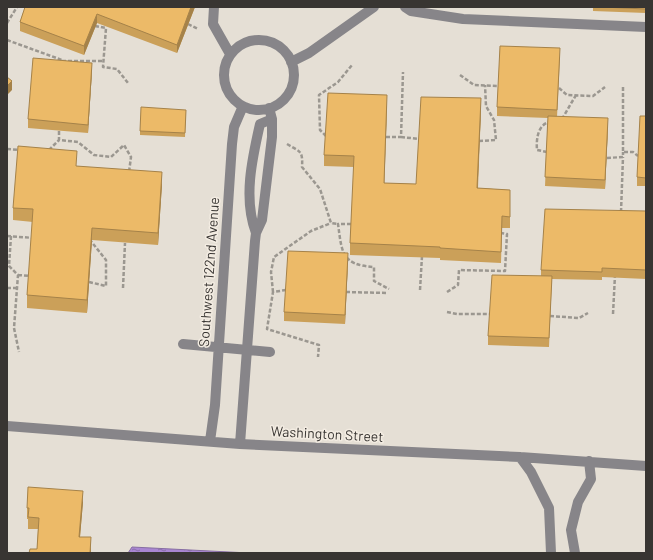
<svg xmlns="http://www.w3.org/2000/svg" width="653" height="560" font-family="Barlow,sans-serif">
  <style>
    .water { fill: url(#water-ripples); stroke: #876ea2 }
    .lines { fill: none; stroke-linecap: round; stroke-linejoin: round }
    .path { stroke: #9b9790; stroke-width: 2.5; stroke-dasharray: 4 2; stroke-linecap: butt }
    .minor { stroke: #878589; stroke-width: 10 }
    .wall { fill: #cba059 }
    .shaded-wall { fill: #a58249 }
    .building { fill: #ecba68; stroke: #a58249 }
    .labels { text-anchor: middle; stroke-width: 3; stroke-linejoin: round; paint-order: stroke }
    .street-label { font-size: 14px; fill: #383532; stroke: #f3ece2 }
  </style>
  <defs>
    <pattern id="water-ripples" width="26" height="14" patternUnits="userSpaceOnUse"><rect width="26" height="14" fill="#a986d2"/><path d="M2 4q2-2 4 0t4 0M15 11q2-2 4 0t4 0" fill="none" stroke="#8b6eab"/></pattern>
  </defs>
  <rect width="100%" height="100%" fill="#e5dfd5"/>
  <path class="water" d="M132 547 249 553H128Z"/>
  <g class="lines">
    <path class="path" d="M7 23 17 7
      M188 24 198 29
      M95 26 106 28 103 67 117 69 128 83
      M7 40 62 60
      M62 61H103
      M460 75 474 85 498 86
      M623 87V152H633L638 156
      M559 88 567 95 593 96 605 87
      M562 119 576 95
      M59 131V140L78 142 94 155 111 157 124 145 131 157 129 172
      M326 136 320 130 319 95 338 82 352 65
      M386 137H401L403 72
      M401 137 419 139
      M479 141 496 140 494 120 486 106 485 85
      M287 144C300 152 303 150 302 167L320 189 331 223 338 224
      M7 149 20 150
      M49 150 59 140
      M547 152 537 150C536 139 538 124 550 122
      M607 158 623 157V152
      M621 212 623 157
      M351 224H338C342 252 341 265 374 267V281L389 289
      M7 236 34 238
      M11 236 9 266 18 275 14 328 19 352
      M18 275 30 276
      M89 282 106 286V260L90 240
      M7 288H17
      M123 288 125 243
      M286 290 273 292 267 329 319 345 318 357
      M420 290 422 256
      M273 292 271 272 274 257 311 231 331 223
      M346 292 388 293
      M447 292 458 285 459 270 505 271 507 234 500 233
      M447 312 457 314H490
      M613 314 615 275
      M550 316 579 318 588 313"/>
    <path class="minor" d="M214 7 213 24 230 54
      M405 7 411 11 463 19 646 27
      M224 75a35 35 0 1 1 70 0a35 35 0 1 1-70 0Z
      M291 62 309 53 374 7
      M256 233C243 199 252 159 260 124L272 119
      M183 344 270 352
      M7 426 240 444 520 457 646 466
      M210 441 215 405 232 144 234 127 243 106
      M240 444 255 241 256 233 262 220 272 137V119L269 108
      M520 457 531 472 549 508 551 553
      M575 553 571 530 578 502 591 479 589 461"/>
  </g>
  <path class="wall" d="M25 7H195L177 53 97 23 84 55 20 31V22Z
    M593 7H646V13L593 11Z
    M560 57 557 117 608 127 605 189 545 186 548 118 497 116V107Z
    M92 71 88 133 28 128V119Z
    M387 106 384 183 416 184 481 110 478 188 510 190V228H502L501 263 440 260V258L350 255V243L354 167 324 166V155Z
    M186 110 185 137 140 135V131Z
    M646 116V186H637V177Z
    M77 166 162 184 158 245 92 240 87 313 27 308V295L33 222 13 220V208Z
    M646 211V279L602 277V280L552 279 549 347 488 345V336L541 276V270Z
    M348 261 345 324 284 321V312Z
    M83 502 80 537 91 549V553H29L37 549 38 529H28V519H27V508Z"/>
  <path class="shaded-wall" d="M191 7H195L177 53V45Z
    M97 14V23L84 55V46Z
    M92 63V71L88 133V125Z
    M12 81V90L7 95V86Z
    M387 95V106L384 194V183Z
    M481 98V110L477 200V188Z
    M608 118V127L605 189V180Z
    M162 172V184L158 245V233Z
    M92 228V240L87 313V300Z
    M348 253V261L345 324V315Z
    M83 491V502L79 548V537Z
    M91 537V553H90Z"/>
  <path class="building" d="M25 7H191L177 45 97 14 84 46 20 22Z
    M602 7H646V9Z
    M500 46 560 48 557 110 497 107Z
    M33 58 92 63 88 125 28 119Z
    M7 77 12 81 7 86Z
    M328 93 387 95 384 183 416 184 421 97 481 98 477 188 510 190V217L502 216 501 252 440 248V247L350 243 354 156 324 155Z
    M141 107 186 110 185 133 140 131Z
    M548 116 608 118 605 180 545 177Z
    M640 116H646V178L637 177Z
    M18 146 77 151 76 166 162 172 158 233 92 228 87 300 27 295 33 209 13 208Z
    M545 209 646 211V270L602 268V272L541 270Z
    M288 251 348 253 345 315 284 312Z
    M492 275 552 276 549 338 488 336Z
    M28 487 83 491 79 537H91L90 553H29L30 549H37L39 518 28 517 29 508H27Z"/>
  <g class="labels">
    <g class="street-label">
      <text transform="translate(209 272) rotate(-86)" y="5">Southwest 122nd Avenue</text>
      <text transform="translate(327 434) rotate(3)" y="5">Washington Street</text>
    </g>
  </g>
  <rect width="653" height="560" fill="none" stroke="#383532" stroke-width="16"/>
</svg>
